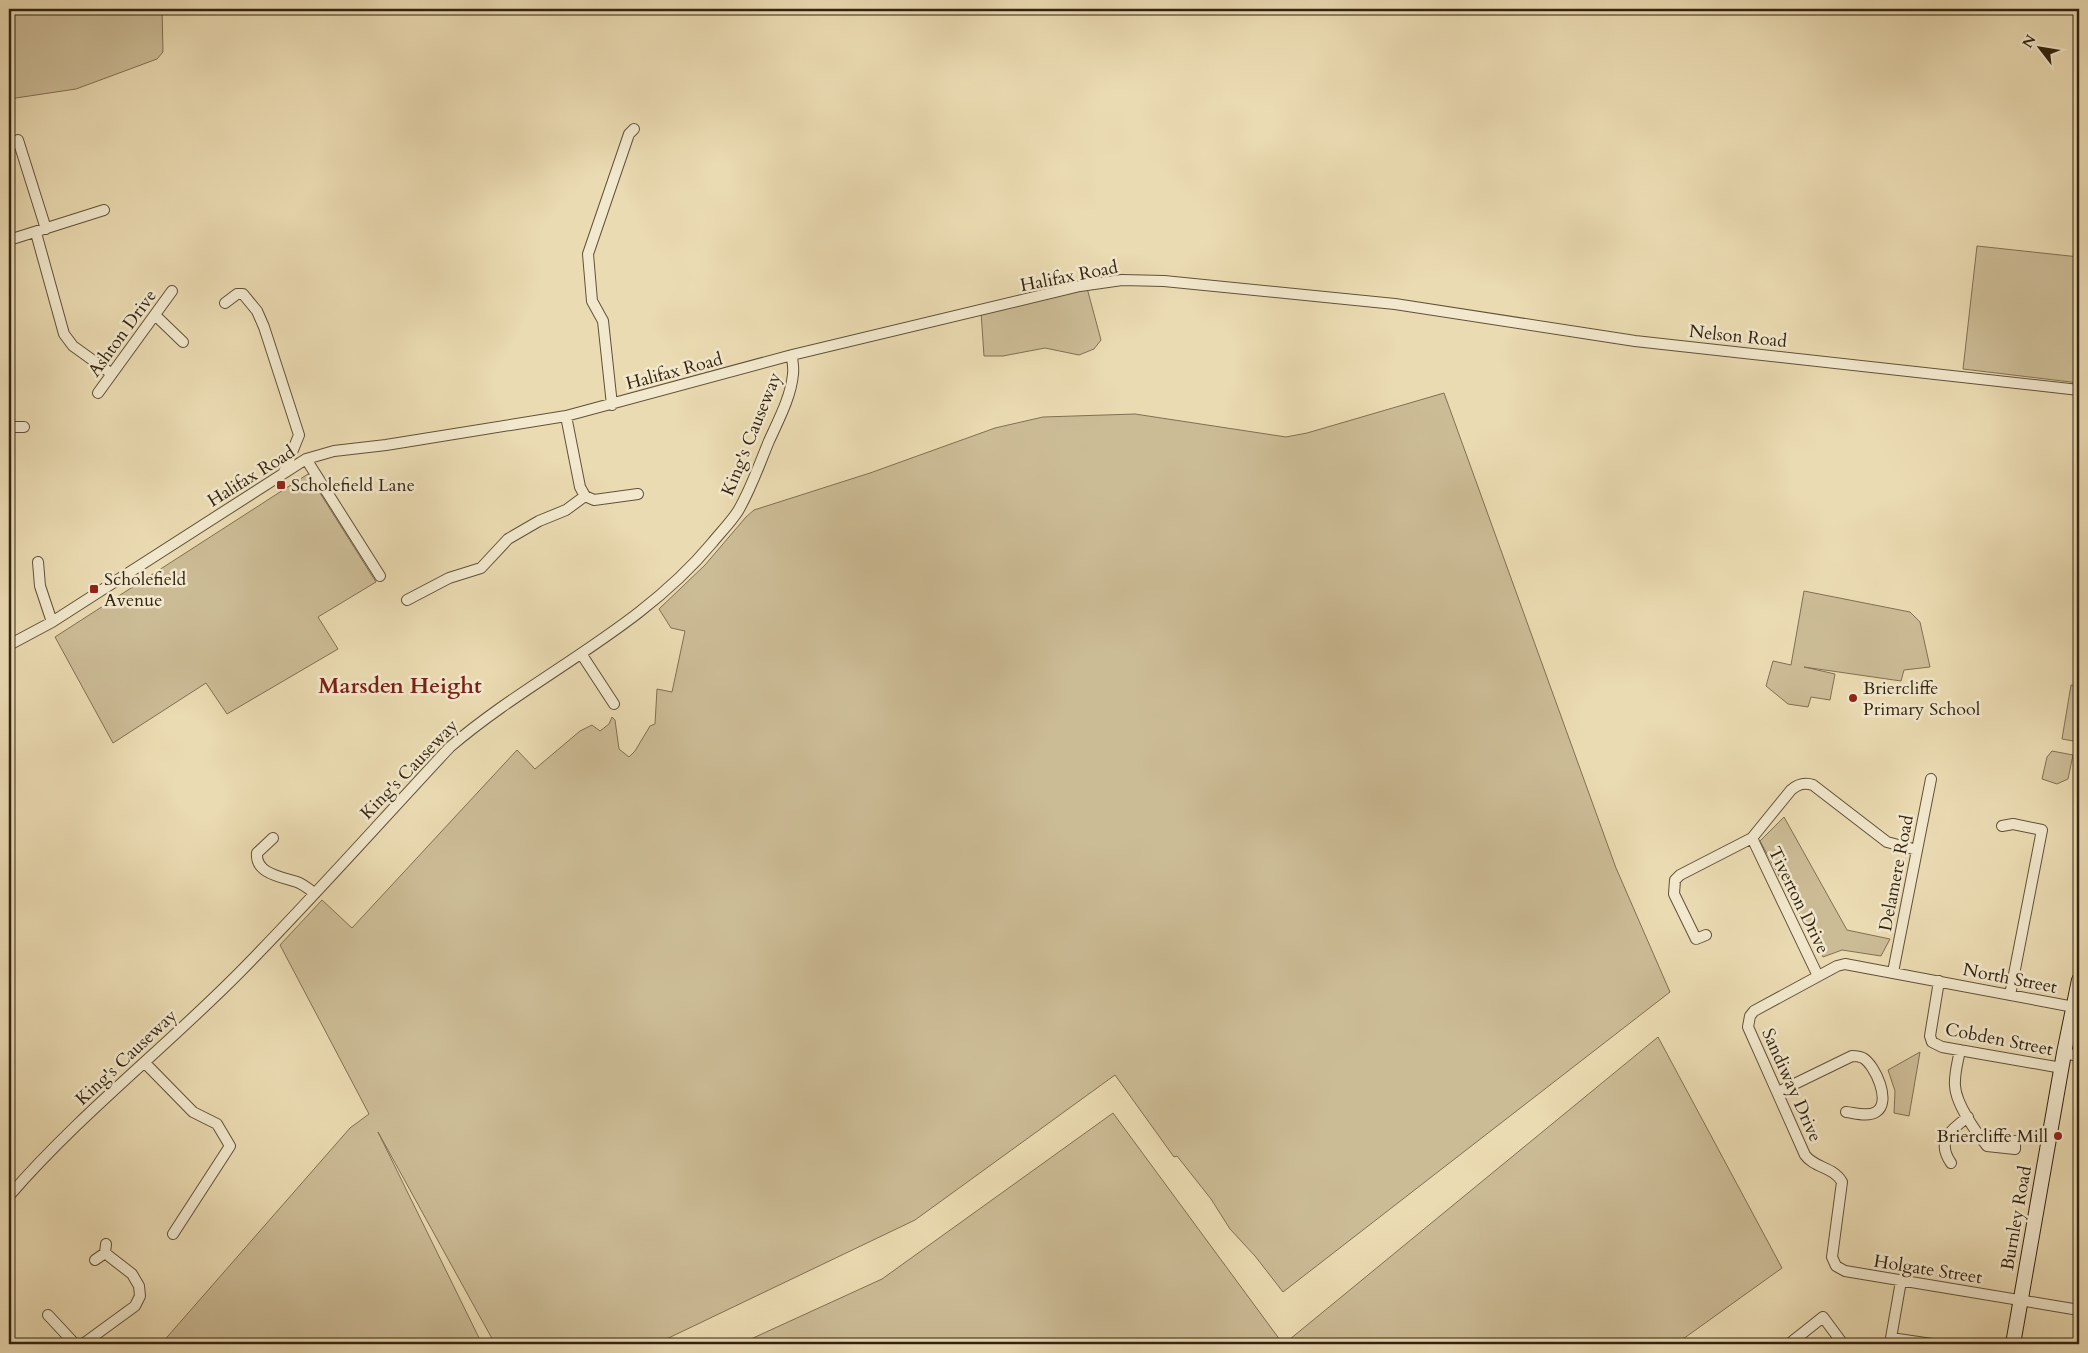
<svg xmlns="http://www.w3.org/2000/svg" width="2088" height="1353" font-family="Cardo,serif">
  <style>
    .green { fill: #ccbc96; stroke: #807053 }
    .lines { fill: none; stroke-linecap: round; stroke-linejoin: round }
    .street-casing { stroke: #615138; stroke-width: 12 }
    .secondary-casing { stroke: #332310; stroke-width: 16 }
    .street { stroke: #f2e8cd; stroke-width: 10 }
    .secondary { stroke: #f2e8cd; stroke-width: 14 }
    .poi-dot { fill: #8f2418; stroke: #f2e8cd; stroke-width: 2 }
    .labels { text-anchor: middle; stroke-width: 5; stroke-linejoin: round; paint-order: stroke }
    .street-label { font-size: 18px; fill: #332310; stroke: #f2e8cd }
    .poi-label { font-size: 18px; fill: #332310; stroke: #f2e8cd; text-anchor: start }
    .district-label { font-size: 22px; font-weight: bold; fill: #7a1f14; stroke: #f2e8cd }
  </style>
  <rect width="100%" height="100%" fill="#ebdbb2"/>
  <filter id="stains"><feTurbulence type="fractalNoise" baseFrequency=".004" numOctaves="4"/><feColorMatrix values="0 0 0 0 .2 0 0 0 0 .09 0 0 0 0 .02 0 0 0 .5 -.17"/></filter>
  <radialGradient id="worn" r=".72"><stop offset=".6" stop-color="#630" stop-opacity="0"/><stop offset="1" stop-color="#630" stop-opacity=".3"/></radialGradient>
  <path class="green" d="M9 9H162L163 52 157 59 76 89 9 99Z
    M1977 246 2079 257V383L1963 369Z
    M1087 288 1101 340 1094 349 1079 355 1045 348 1003 356H984L981 312Z
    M1444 393 1616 868 1670 992 1283 1292 1255 1256 1230 1229 1211 1199 1177 1156 1174 1157 1115 1075 915 1220 656 1344H495L378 1132 482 1344H161L350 1128 369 1114 280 945 322 900 352 928 517 750 535 769 580 731 592 725 600 731 609 724 612 717 615 720 619 749 629 757 635 751 650 726 655 724 657 689 672 692 685 631 671 628 659 609 705 565 746 517 754 510 870 473 995 428 1043 417 1135 414 1286 437 1307 433Z
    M308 474 376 582 318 617 338 649 227 714 206 683 113 743 55 637Z
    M1804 591 1910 612 1920 622 1930 667 1904 670 1901 681 1804 667 1835 674 1830 700 1811 697 1808 707 1788 704 1766 686 1773 661 1791 665Z
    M2071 685 2079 686V742L2062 739Z
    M2052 751 2073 755 2068 779 2057 784 2042 779 2047 757Z
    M1784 817 1847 930 1890 939 1881 956 1842 950 1823 957 1760 841Z
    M1658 1037 1782 1268 1676 1344H1284Z
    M1920 1052 1909 1116 1894 1113 1895 1091 1888 1070Z
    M1113 1113 1283 1344H740L882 1279Z"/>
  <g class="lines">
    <g class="street-casing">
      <path id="street" d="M18 140 46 229
        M36 233 64 334 73 346 112 374
        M9 240 104 210
        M225 303 237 294H243L257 311 264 327 299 435 284 472
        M156 316 183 342
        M98 393 172 291
        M612 405 603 321 592 301 588 254 629 134 634 129
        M566 416 580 487 585 496 594 500 638 494
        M9 427H24
        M306 459 380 576
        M38 562 40 586 52 622
        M407 600 449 578 481 568 508 539 539 521 566 510 585 496
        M9 645 52 622 306 459 334 451 386 445 566 416 792 355 1080 286 1122 280 1164 281 1395 304 1635 341 2079 390
        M582 655 614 704
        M2002 826 2013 824 2042 830 2010 995
        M273 838 257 853C255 874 282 877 297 882 303 884 309 889 314 893
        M1706 935 1696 939 1674 894 1675 880 1680 875 1752 838
        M1893 972 1931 779
        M1818 976 1752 838 1791 790C1798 784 1804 782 1813 785L1887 842 1917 850
        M1939 981 1930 1036 1932 1042 1942 1047 2062 1068
        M2074 1007 1845 964 1837 966 1754 1011 1750 1016 1748 1027 1805 1155C1814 1168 1834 1167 1842 1182L1832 1257 1836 1266 1845 1271 2079 1310
        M1960 1050C1958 1061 1954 1074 1955 1086 1956 1104 1976 1132 1987 1146L2015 1149V1141
        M2064 1053 2079 1056
        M145 1063 193 1112 217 1124 230 1146 173 1234
        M1778 1092 1852 1056C1856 1056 1859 1056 1863 1058 1875 1065 1892 1102 1876 1112 1868 1117 1855 1113 1846 1112
        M1951 1163C1936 1141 1950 1130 1968 1117
        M9 1196C79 1115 165 1048 240 972 312 899 380 822 450 747 534 675 640 630 712 543 720 533 731 522 738 511 751 489 759 465 769 441 778 421 791 397 793 374 794 368 792 361 792 355
        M95 1260 105 1253 106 1244
        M1901 1281 1891 1338 1932 1344
        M48 1315 75 1344
        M83 1344 135 1306 140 1296 139 1286 132 1274 105 1253
        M1789 1344 1823 1317 1843 1344"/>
    </g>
    <g class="secondary-casing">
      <path id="secondary" d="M2013 1344 2064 1053 2079 980"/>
    </g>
    <use href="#street" class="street"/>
    <use href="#secondary" class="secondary"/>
  </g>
  <g class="poi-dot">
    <rect x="276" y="480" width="10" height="10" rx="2.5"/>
    <rect x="89" y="584" width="10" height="10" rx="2.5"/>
    <circle cx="1853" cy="698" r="5"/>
    <circle cx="2058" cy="1136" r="5"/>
  </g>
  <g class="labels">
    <g class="street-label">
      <text transform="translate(1069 276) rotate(-11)" y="6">Halifax Road</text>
      <text transform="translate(122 333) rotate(-54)" y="6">Ashton Drive</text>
      <text transform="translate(1738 336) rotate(6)" y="6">Nelson Road</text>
      <text transform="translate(674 371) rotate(-15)" y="6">Halifax Road</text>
      <text transform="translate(751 434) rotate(-68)" y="6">King's Causeway</text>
      <text transform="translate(251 476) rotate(-32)" y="6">Halifax Road</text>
      <text transform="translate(409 769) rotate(-46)" y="6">King's Causeway</text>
      <text transform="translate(1896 873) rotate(-79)" y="6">Delamere Road</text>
      <text transform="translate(1799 900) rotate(64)" y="6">Tiverton Drive</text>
      <text transform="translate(2010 978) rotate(11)" y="6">North Street</text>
      <text transform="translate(1999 1039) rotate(11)" y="6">Cobden Street</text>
      <text transform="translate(126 1057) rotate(-43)" y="6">King's Causeway</text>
      <text transform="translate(1792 1085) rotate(66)" y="6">Sandiway Drive</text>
      <text transform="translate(2016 1218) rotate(-80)" y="6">Burnley Road</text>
      <text transform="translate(1928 1269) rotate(9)" y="6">Holgate Street</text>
    </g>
    <g class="poi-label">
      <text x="291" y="491">Scholefield Lane</text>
      <text x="104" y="585">Scholefield<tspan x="104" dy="21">Avenue</tspan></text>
      <text x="1863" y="694">Briercliffe<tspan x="1863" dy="21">Primary School</tspan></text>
      <text x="2048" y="1142" text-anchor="end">Briercliffe Mill</text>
    </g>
    <g class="district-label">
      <text x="400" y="693">Marsden Height</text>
    </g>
  </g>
  <rect width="2088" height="1353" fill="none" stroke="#ebdbb2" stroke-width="30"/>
  <rect x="10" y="10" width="2068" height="1333" fill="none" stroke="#332310" stroke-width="2.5"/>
  <rect x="15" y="15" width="2058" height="1323" fill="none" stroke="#332310"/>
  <g transform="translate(2040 48) rotate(301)" stroke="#f2e8cd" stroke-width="4" paint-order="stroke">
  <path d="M0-4L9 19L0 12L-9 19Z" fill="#332310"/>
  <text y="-8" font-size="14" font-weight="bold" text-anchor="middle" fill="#332310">N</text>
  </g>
  <rect width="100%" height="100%" filter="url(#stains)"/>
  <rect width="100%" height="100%" fill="url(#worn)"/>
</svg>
